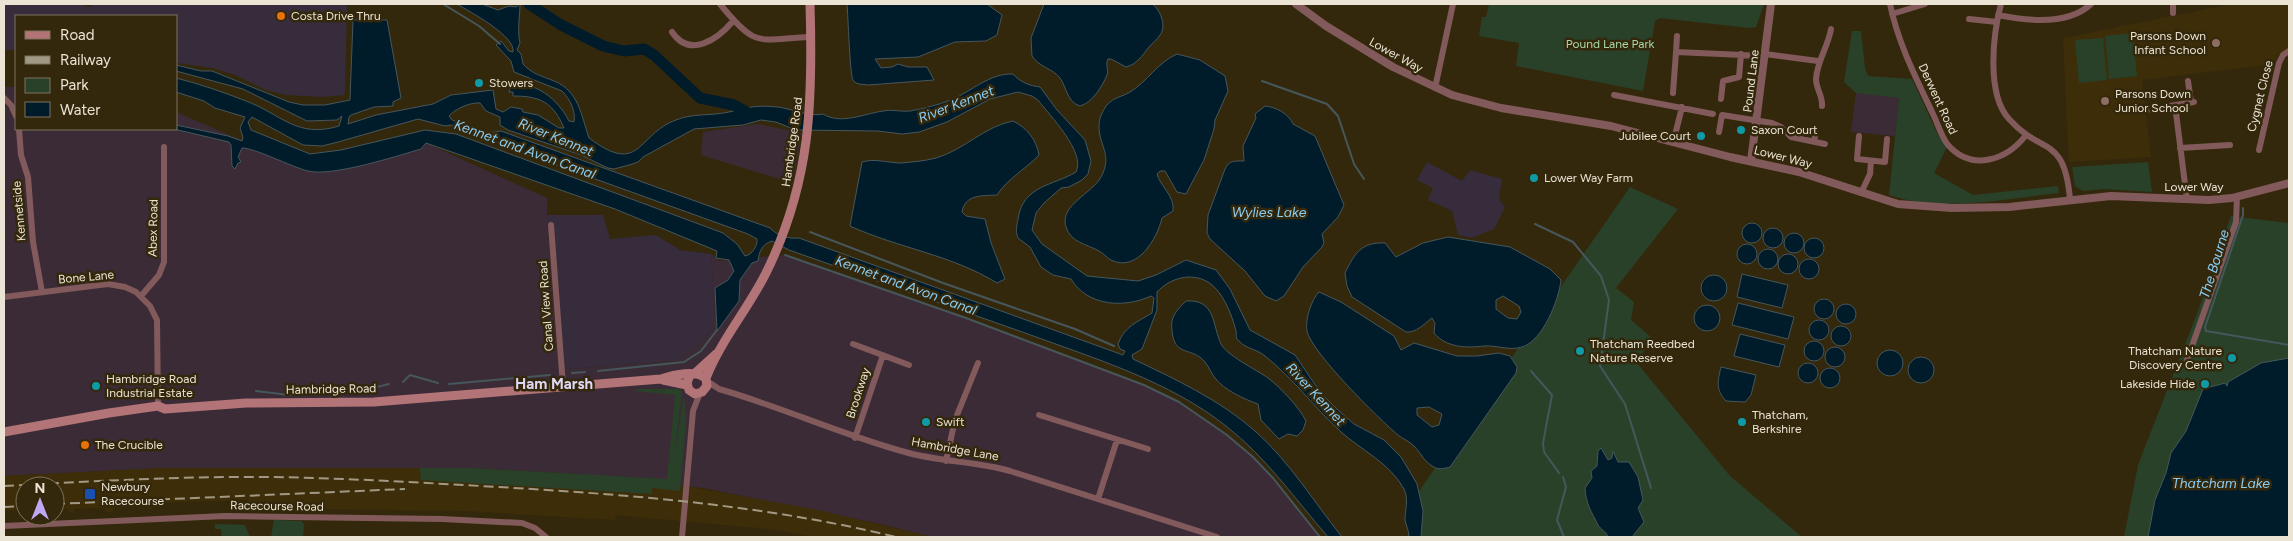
<svg xmlns="http://www.w3.org/2000/svg" width="2293" height="541" font-family="Figtree,sans-serif">
  <style>
    .commercial { fill: #372c3b }
    .industrial { fill: #3b2b37 }
    .built { fill: #3d2e09 }
    .green { fill: #294129 }
    .water { fill: #001b29; stroke: #46575c; fill-rule: evenodd }
    .lines { fill: none; stroke-linecap: round; stroke-linejoin: round }
    .stream { stroke: #46575c; stroke-width: 2 }
    .river { stroke: #001b29; stroke-width: 11 }
    .minor { stroke: #825a5b; stroke-width: 6 }
    .tertiary { stroke: #825a5b; stroke-width: 8 }
    .secondary { stroke: #b37477; stroke-width: 9 }
    .rail { stroke: #a29984; stroke-width: 2; stroke-dasharray: 10 5; stroke-linecap: butt }
    .food-dot { fill: #e8710a; stroke: #34280c; stroke-width: 2 }
    .education-dot { fill: #8d6e63; stroke: #34280c; stroke-width: 2 }
    .culture-dot { fill: #0f9aa8; stroke: #34280c; stroke-width: 2 }
    .transit-dot { fill: #1a4fb4; stroke: #34280c; stroke-width: 2 }
    .labels { text-anchor: middle; stroke-width: 5; stroke-linejoin: round; paint-order: stroke }
    .poi-label { font-size: 12px; fill: #ebe4d4; stroke: #34280c; text-anchor: start }
    .park-label { font-size: 12px; fill: #a6d8a5; stroke: #34280c }
    .street-label { font-size: 12px; fill: #ebe4d4; stroke: #34280c }
    .water-label { font-size: 14px; font-style: italic; fill: #8acdf3; stroke: #34280c }
    .quarter-label { font-size: 15px; font-weight: bold; fill: #dfd7f4; stroke: #34280c }
  </style>
  <rect width="100%" height="100%" fill="#34280c"/>
  <path class="commercial" d="M4 4H81L90 7 93 4H347L345 92 344 95 322 97 286 95 266 90 235 75 213 68 176 63V16H16V50H4Z
    M1427 162 1462 181 1470 170 1502 179 1499 199 1505 207 1494 229 1472 238 1458 235 1452 211 1428 200 1433 188 1417 180Z
    M547 215H603L610 239 656 235 680 250 711 254 715 313 712 330 700 343 676 361 569 369 560 350 557 349Z"/>
  <path class="industrial" d="M4 87H16V129H176V112L315 172 426 143 547 198V215L557 348 560 349 570 369 676 361 700 343 712 330 715 313 711 254 719 261 785 255 966 318 1144 385 1179 402 1227 435 1253 457 1273 478 1320 537H932L881 524 703 488 578 474 472 468H162L4 476Z
    M1856 93 1899 97 1895 136 1851 132Z
    M758 124 802 133 793 183 701 155 703 132Z"/>
  <path class="built" d="M2232 4H2289V48L2278 55 2274 64 2142 80 2151 157 2069 162 2063 38Z
    M162 468H472L664 482 818 510 932 537H814L779 530 616 515 615 520 467 511 248 508V500L153 503 152 509H148L147 506 113 508V512H107L105 508 74 509V513H72L69 512 68 509 55 510V486H25V512H23V516H19V510L4 511V476Z"/>
  <path class="green" d="M1489 4H1764L1756 27 1750 28 1660 18 1655 21 1643 91 1516 66 1519 43 1479 36 1482 17H1486Z
    M1852 31H1861L1865 68 1868 76 1912 79 1938 135 1947 147 1934 173 1973 195 2058 186 2059 193C2004 199 1943 213 1889 195L1899 98 1856 93 1844 82Z
    M2133 33 2137 76 2109 79 2105 36Z
    M2103 38 2107 80 2079 83 2075 40Z
    M2148 162 2152 192 2105 189 2083 191 2075 186 2072 167Z
    M1630 187 1678 209 1616 288 1634 302 1631 320 1652 338 1637 363 1730 476 1802 537H1415L1413 500Z
    M2231 216 2289 223V537H2124L2138 465 2198 311Z
    M635 389H679L682 391 674 458 684 395 686 422 680 491 652 488V494L421 480 420 468H472L667 479 675 395 635 391Z
    M274 520 302 521 304 525 303 537H271Z
    M215 524 245 525 250 537H222L221 529H215Z"/>
  <path class="water" d="M457 4H482L498 10 509 6 516 7 520 4C520 15 517 31 520 43L517 50 521 54 523 64C532 74 542 76 554 81 579 91 581 115 589 138 641 177 637 134 676 120 693 113 712 116 729 112 749 107 756 105 778 107 792 109 809 117 823 114 841 125 863 114 883 111 892 109 900 112 910 111 922 109 938 105 951 100 972 91 990 73 1013 74 1020 82 1030 86 1040 87L1057 110 1085 140 1091 161 1088 174 1082 180 1069 187 1061 188 1044 203 1036 213 1032 230 1042 244 1087 276 1138 281 1156 275 1186 260 1216 270 1230 289 1250 330 1295 355 1320 392 1338 410 1354 424 1384 440 1401 457 1417 484 1423 511 1421 537H1409C1409 530 1406 526 1405 520 1405 510 1409 499 1404 489 1390 463 1361 450 1340 431 1314 407 1293 378 1265 356 1257 349 1246 349 1239 341 1235 338 1237 336 1236 331 1232 315 1223 291 1208 282 1191 272 1170 278 1157 292V310L1142 349 1132 355 1133 359C1175 379 1220 400 1255 431 1289 461 1314 502 1342 537H1328C1295 499 1266 457 1226 426 1169 381 1096 359 1028 334 948 306 869 278 789 250L772 241C762 244 759 252 758 261L752 263 740 280 739 301 717 331 715 288 728 280 734 271 729 260 716 258 717 251 615 209 426 143 421 149C397 156 332 177 308 171 292 167 252 147 242 148L238 157 241 162 238 163 235 169 232 166 231 145 229 142 174 129H176V125L228 136 242 141 243 137 240 128 245 117 215 108 204 101 176 92V78C200 84 223 92 246 101 281 114 297 139 339 126L342 116 337 120 307 121 243 89 176 71V65L201 71H212L289 102 303 105H325L350 100 353 20H387L401 98 393 102V106L374 107 351 115 349 117 348 124 376 115 433 104 451 95 493 90 496 109 503 112 511 107 522 109 523 112 538 115 559 128H564C553 102 540 96 513 96V92H509L512 83C538 84 557 98 569 121L574 122C576 111 570 99 562 91L514 72 511 61 496 45 501 41 509 51 513 52C516 36 470 12 457 4ZM1018 92 1032 96 1038 100C1050 116 1086 152 1076 172 1053 186 1023 185 1018 219 1017 226 1015 230 1018 238L1030 247 1041 267 1053 275 1071 279C1088 307 1125 308 1151 296L1154 298 1152 313C1137 322 1124 327 1118 344L1120 349 1125 351 1123 355 799 238C788 239 778 236 770 228L501 131 488 133 452 120 449 116C455 109 470 102 480 103L486 111 500 117V125L508 130 581 155 608 168 614 169 629 165 638 162 643 157 694 129 743 125 761 120 776 122 796 130 878 131 902 134 919 132 947 122 990 99ZM252 117 303 145 322 146 338 142 418 119 445 126 451 125 482 135 512 149 748 234 757 239C758 245 752 255 745 256L737 244 723 233 456 134 425 130 341 150 310 154 251 130 248 122Z
    M847 4H987L1002 15 997 35 986 41 955 42 918 57 875 59 881 68 892 67 898 64 908 67H927L934 80 868 85C863 84 856 85 853 80 850 77 848 14 847 4Z
    M1044 4H1152C1160 9 1167 26 1160 35 1157 40 1152 43 1149 47 1142 56 1137 64 1126 67L1111 59H1108C1105 65 1109 70 1107 75 1102 87 1092 103 1080 106 1067 102 1067 88 1060 78 1052 68 1039 67 1032 56L1031 38Z
    M1177 54 1200 60 1225 76 1228 91 1215 120 1214 129 1204 160 1186 194 1177 192 1165 171H1160L1157 174C1160 186 1175 196 1173 211L1162 218C1157 239 1137 273 1111 260 1106 257 1103 253 1099 251 1087 244 1071 243 1066 227 1059 205 1093 193 1101 177 1113 155 1099 146 1099 126 1099 118 1103 110 1107 105 1114 97 1122 97 1130 92 1147 82 1158 62 1177 54Z
    M1265 106C1276 107 1289 114 1293 124L1315 136 1344 205 1338 217 1322 234 1324 243 1322 247 1303 267 1284 296 1276 301 1265 296 1245 271 1210 239 1207 233 1208 215 1225 169C1229 160 1235 161 1244 161L1243 146 1256 118 1255 114Z
    M1013 121C1027 128 1036 139 1039 155 1026 169 1008 178 997 195 982 196 965 194 962 212L966 216 985 219 991 243 1005 279 997 283C952 255 898 248 850 226L862 162C875 158 888 163 901 163 912 162 925 161 936 158 964 150 985 126 1013 121Z
    M1742 233a10 10 0 1 1 20 0a10 10 0 1 1-20 0Z
    M1763 238a10 10 0 1 1 20 0a10 10 0 1 1-20 0Z
    M1784 243a10 10 0 1 1 20 0a10 10 0 1 1-20 0Z
    M1448 237 1510 247 1550 269 1561 280C1559 299 1543 341 1522 347 1510 351 1496 345 1484 346 1466 348 1447 348 1434 333L1435 323 1432 318C1424 324 1416 333 1406 332L1352 297 1347 286 1345 273C1355 253 1361 242 1385 243L1396 257 1423 243ZM1503 296 1519 306 1521 312 1517 319 1508 318 1496 309V300Z
    M1804 248a10 10 0 1 1 20 0a10 10 0 1 1-20 0Z
    M1737 254a10 10 0 1 1 20 0a10 10 0 1 1-20 0Z
    M1758 259a10 10 0 1 1 20 0a10 10 0 1 1-20 0Z
    M1778 264a10 10 0 1 1 20 0a10 10 0 1 1-20 0Z
    M1799 269a10 10 0 1 1 20 0a10 10 0 1 1-20 0Z
    M1742 274 1788 285 1782 308 1737 297Z
    M1701 288a13 13 0 1 1 26 0a13 13 0 1 1-26 0Z
    M1319 292 1341 302 1394 336 1401 350 1414 343 1457 356H1477L1499 353 1510 356 1517 367 1516 373 1450 467C1442 469 1438 470 1432 466 1423 460 1420 452 1414 446 1409 441 1403 439 1398 435 1380 420 1311 352 1307 331 1305 320 1311 300 1319 292ZM1429 407 1442 414 1439 425 1432 427 1417 415V408Z
    M1814 309a10 10 0 1 1 20 0a10 10 0 1 1-20 0Z
    M1186 301C1216 299 1212 325 1221 344 1226 355 1257 370 1268 378 1281 388 1299 407 1306 421L1303 430 1297 436 1288 434 1279 439 1261 420 1258 404C1244 399 1224 390 1215 378 1211 373 1209 367 1205 362 1192 346 1174 358 1172 330 1170 317 1176 311 1186 301Z
    M1738 303 1794 317 1788 339 1732 325Z
    M1836 314a10 10 0 1 1 20 0a10 10 0 1 1-20 0Z
    M1694 318a13 13 0 1 1 26 0a13 13 0 1 1-26 0Z
    M1809 330a10 10 0 1 1 20 0a10 10 0 1 1-20 0Z
    M1831 336a10 10 0 1 1 20 0a10 10 0 1 1-20 0Z
    M1740 334 1785 345 1779 367 1734 356Z
    M1804 351a10 10 0 1 1 20 0a10 10 0 1 1-20 0Z
    M1825 357a10 10 0 1 1 20 0a10 10 0 1 1-20 0Z
    M1877 363a13 13 0 1 1 26 0a13 13 0 1 1-26 0Z
    M1908 370a13 13 0 1 1 26 0a13 13 0 1 1-26 0Z
    M2289 358V537H2148L2155 500 2166 473 2171 453 2186 431 2203 389 2225 383 2227 386 2228 382 2261 363Z
    M1798 373a10 10 0 1 1 20 0a10 10 0 1 1-20 0Z
    M1721 367 1756 375 1751 395 1745 402 1726 401C1715 389 1718 381 1721 367Z
    M1820 378a10 10 0 1 1 20 0a10 10 0 1 1-20 0Z
    M1601 448 1608 460 1612 458 1613 451 1618 462H1629L1638 477 1643 500 1638 508 1644 522 1632 537H1608C1606 531 1601 530 1598 525 1591 511 1586 504 1585 488L1592 478 1591 471 1597 466 1598 451Z"/>
  <g class="lines">
    <path class="stream" d="M443 4 479 26 500 44
      M1262 81 1327 104 1338 116 1354 164 1364 179
      M2243 208V215L2205 327 2206 331 2289 345
      M1535 224 1573 242 1601 276 1609 300 1600 366 1625 404 1651 488
      M810 232 943 283 1075 329 1114 346
      M785 255 966 318 1144 385 1179 402 1227 435 1253 457 1273 478 1320 537
      M598 371 684 362 701 351 717 330
      M1531 371 1552 395 1543 443 1544 452 1559 473
      M572 373 585 372
      M403 382 410 375 438 383
      M449 384 550 375
      M256 391 289 395 337 392
      M348 391 365 390 389 384
      M1563 477 1566 487 1557 520 1564 537"/>
    <path class="river" d="M529 4 561 25 603 46 624 51 644 49 654 55 700 98 734 105 752 115"/>
    <path class="minor" d="M720 4C757 50 758 39 811 37
      M1890 4C1898 43 1916 78 1933 114 1938 124 1941 136 1948 145 1972 172 2007 160 2026 135
      M2001 4C1993 34 1986 94 2009 119 2042 156 2064 134 2070 199
      M2173 4V13
      M1892 14 1925 4
      M1998 15C2027 21 2068 26 2091 4
      M1969 19 1997 22
      M672 32C690 59 718 39 733 21
      M1677 36 1676 52 1765 56
      M1765 54 1818 61
      M2188 81 2191 102
      M1435 88 1453 4
      M1673 93 1676 52
      M1614 95 1713 114
      M4 98 11 105 16 116
      M1721 99 1723 81 1739 77 1741 54
      M2175 105 2187 200
      M1822 106C1823 96 1816 89 1816 79 1817 61 1828 47 1831 29
      M2145 110 2194 102
      M19 129 21 155 28 177 33 242 42 292
      M1719 132 1722 115 1772 123 1781 127 1791 137 1825 144
      M1859 136 1857 159 1885 162 1887 139
      M1814 142 1816 131
      M1673 143 1682 107
      M2180 148 2230 145
      M2259 150 2279 63 2283 55 2289 51
      M1861 193 1870 174 1871 161
      M551 225 563 386
      M141 296 159 275 164 262V147
      M4 297 108 284 125 287 136 292 150 306 157 320 158 406
      M853 344 909 365
      M2186 363 2236 222 2237 197
      M707 381 719 389C782 407 842 435 905 452 939 462 975 461 1010 471L1217 537
      M1039 415 1148 449
      M855 438 883 355
      M946 461 955 420 978 363
      M1098 499 1117 440
      M4 526 225 516 442 519 522 523 535 528 546 537
      M682 537 693 411 700 393"/>
    <path class="tertiary" d="M1296 4 1326 26 1393 67 1452 95 1501 108 1611 126 1730 157 1799 172 1898 204 1952 208 2009 207 2111 196 2209 200 2232 198 2289 183
      M1751 161 1771 4"/>
    <path class="secondary" d="M694 374 716 354
      M706 378C721 340 748 309 766 273 811 182 813 102 810 4
      M663 380 687 385
      M4 432 109 413 158 406 165 409 246 403 374 402 661 379C673 375 698 369 706 379L707 386 702 392 695 394 689 390 687 383 690 375"/>
    <path class="rail" d="M4 486C77 482 151 478 224 477 316 476 407 482 499 487 633 495 765 505 896 537
      M55 504 405 489
      M4 507 25 506"/>
  </g>
  <g class="food-dot">
    <circle cx="281" cy="16" r="5"/>
    <circle cx="85" cy="445" r="5"/>
  </g>
  <g class="education-dot">
    <circle cx="2216" cy="43" r="5"/>
    <circle cx="2105" cy="101" r="5"/>
  </g>
  <g class="culture-dot">
    <circle cx="479" cy="83" r="5"/>
    <circle cx="1741" cy="130" r="5"/>
    <circle cx="1701" cy="136" r="5"/>
    <circle cx="1534" cy="178" r="5"/>
    <circle cx="1580" cy="351" r="5"/>
    <circle cx="2232" cy="358" r="5"/>
    <circle cx="2205" cy="384" r="5"/>
    <circle cx="96" cy="386" r="5"/>
    <circle cx="926" cy="422" r="5"/>
    <circle cx="1742" cy="422" r="5"/>
  </g>
  <rect class="transit-dot" x="84" y="488" width="12" height="12" rx="2.5"/>
  <g class="labels">
    <g class="poi-label">
      <text x="291" y="20">Costa Drive Thru</text>
      <text x="2206" y="40" text-anchor="end">Parsons Down<tspan x="2206" dy="14">Infant School</tspan></text>
      <text x="489" y="87">Stowers</text>
      <text x="2115" y="98">Parsons Down<tspan x="2115" dy="14">Junior School</tspan></text>
      <text x="1751" y="134">Saxon Court</text>
      <text x="1691" y="140" text-anchor="end">Jubilee Court</text>
      <text x="1544" y="182">Lower Way Farm</text>
      <text x="1590" y="348">Thatcham Reedbed<tspan x="1590" dy="14">Nature Reserve</tspan></text>
      <text x="2222" y="355" text-anchor="end">Thatcham Nature<tspan x="2222" dy="14">Discovery Centre</tspan></text>
      <text x="106" y="383">Hambridge Road<tspan x="106" dy="14">Industrial Estate</tspan></text>
      <text x="2195" y="388" text-anchor="end">Lakeside Hide</text>
      <text x="1752" y="419">Thatcham,<tspan x="1752" dy="14">Berkshire</tspan></text>
      <text x="936" y="426">Swift</text>
      <text x="95" y="449">The Crucible</text>
      <text x="101" y="491">Newbury<tspan x="101" dy="14">Racecourse</tspan></text>
    </g>
    <g class="park-label">
      <text x="1610" y="48">Pound Lane Park</text>
    </g>
    <g class="street-label">
      <text transform="translate(1396 55) rotate(29)" y="4">Lower Way</text>
      <text transform="translate(1751 81) rotate(-83)" y="4">Pound Lane</text>
      <text transform="translate(2260 96) rotate(-76)" y="4">Cygnet Close</text>
      <text transform="translate(1938 99) rotate(65)" y="4">Derwent Road</text>
      <text transform="translate(792 142) rotate(-82)" y="4">Hambridge Road</text>
      <text transform="translate(1783 157) rotate(14)" y="4">Lower Way</text>
      <text x="2194" y="191">Lower Way</text>
      <text transform="translate(19 211) rotate(-95)" y="4">Kennetside</text>
      <text transform="translate(153 228) rotate(-89)" y="4">Abex Road</text>
      <text transform="translate(86 277) rotate(-5)" y="4">Bone Lane</text>
      <text transform="translate(546 306) rotate(-94)" y="4">Canal View Road</text>
      <text transform="translate(331 389) rotate(-1)" y="4">Hambridge Road</text>
      <text transform="translate(858 393) rotate(-72)" y="4">Brookway</text>
      <text transform="translate(955 449) rotate(10)" y="4">Hambridge Lane</text>
      <text transform="translate(277 506) rotate(1)" y="4">Racecourse Road</text>
    </g>
    <g class="water-label">
      <text transform="translate(956 104) rotate(-21)" y="5">River Kennet</text>
      <text transform="translate(556 137) rotate(22)" y="5">River Kennet</text>
      <text transform="translate(525 149) rotate(20)" y="5">Kennet and Avon Canal</text>
      <text x="1269" y="217">Wylies Lake</text>
      <text transform="translate(2214 264) rotate(-73)" y="5">The Bourne</text>
      <text transform="translate(906 285) rotate(20)" y="5">Kennet and Avon Canal</text>
      <text transform="translate(1316 394) rotate(47)" y="5">River Kennet</text>
      <text x="2221" y="488">Thatcham Lake</text>
    </g>
    <g class="quarter-label">
      <text x="554" y="389">Ham Marsh</text>
    </g>
  </g>
  <rect width="2293" height="541" fill="none" stroke="#ebe4d4" stroke-width="10"/>
  <rect x="15" y="15" width="162" height="115" fill="#34280c" stroke="#7d735c"/>
  <rect x="25" y="31" width="25" height="8" fill="#b37477" stroke="#7d735c"/>
  <text x="60" y="40" font-size="15" fill="#ebe4d4">Road</text>
  <rect x="25" y="56" width="25" height="8" fill="#a29984" stroke="#7d735c"/>
  <text x="60" y="65" font-size="15" fill="#ebe4d4">Railway</text>
  <rect x="25" y="78" width="25" height="15" fill="#294129" stroke="#7d735c"/>
  <text x="60" y="90" font-size="15" fill="#ebe4d4">Park</text>
  <rect x="25" y="102" width="25" height="15" fill="#001b29" stroke="#7d735c"/>
  <text x="60" y="115" font-size="15" fill="#ebe4d4">Water</text>
  <g transform="translate(40 501)"><circle r="24" fill="#34280c" stroke="#7d735c"/>
  <path d="M0-4L9 19L0 12L-9 19Z" fill="#bfa9f4"/>
  <text y="-8" font-size="14" font-weight="bold" text-anchor="middle" fill="#ebe4d4">N</text>
  </g>
</svg>
